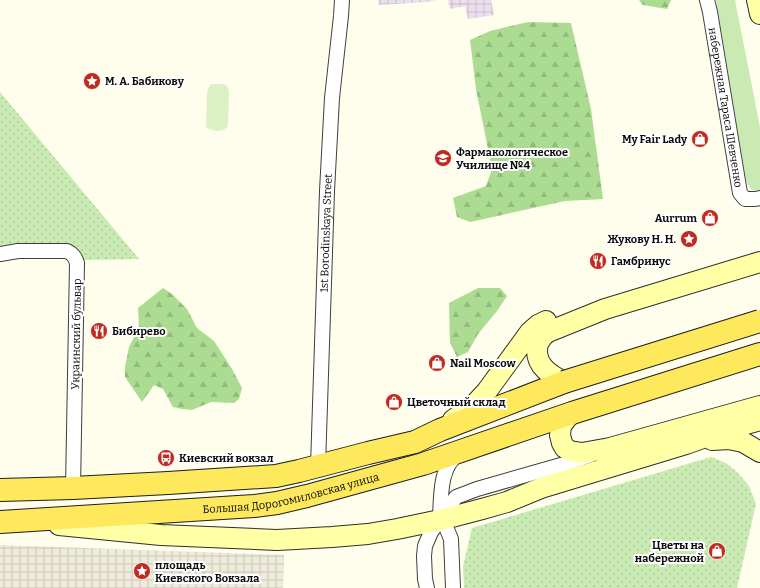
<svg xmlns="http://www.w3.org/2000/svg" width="760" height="588" font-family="Bitter,serif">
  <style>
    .industrial { fill: url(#industrial-grid) }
    .grass { fill: #caeab4 }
    .forest { fill: url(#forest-firs) }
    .park { fill: url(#park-dots) }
    .pitch { fill: #ddf1c6 }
    .plaza { fill: url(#plaza-grid) }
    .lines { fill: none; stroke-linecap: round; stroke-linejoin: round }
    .minor-casing { stroke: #3f3f3f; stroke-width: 16 }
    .secondary-casing { stroke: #2e2e2e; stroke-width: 22 }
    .primary-casing { stroke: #1d1d1d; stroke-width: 24 }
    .minor { stroke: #fff; stroke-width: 14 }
    .secondary { stroke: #ffffa6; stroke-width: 20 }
    .primary { stroke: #fee85c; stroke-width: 22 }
    .primary-bridge-casing { stroke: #1d1d1d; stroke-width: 24; stroke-linecap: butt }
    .primary-bridge { stroke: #fee85c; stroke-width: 22 }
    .labels { text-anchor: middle; stroke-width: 4; stroke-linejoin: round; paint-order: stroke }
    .poi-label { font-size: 11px; font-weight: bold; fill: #0c0c0c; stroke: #fff; text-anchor: start }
    .street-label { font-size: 11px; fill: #0c0c0c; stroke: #fff }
  </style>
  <defs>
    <pattern id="industrial-grid" width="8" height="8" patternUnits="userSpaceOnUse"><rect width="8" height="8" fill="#ebdfeb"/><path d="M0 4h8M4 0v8" fill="none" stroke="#c8bec8"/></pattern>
    <pattern id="forest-firs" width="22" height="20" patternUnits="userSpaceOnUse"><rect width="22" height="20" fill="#abdc92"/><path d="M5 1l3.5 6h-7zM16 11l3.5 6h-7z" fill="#92bc7d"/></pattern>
    <pattern id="park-dots" width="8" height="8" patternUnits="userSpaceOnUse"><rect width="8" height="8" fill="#caeab4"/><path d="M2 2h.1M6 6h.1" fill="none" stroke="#acc89a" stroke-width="1.8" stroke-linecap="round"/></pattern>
    <pattern id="plaza-grid" width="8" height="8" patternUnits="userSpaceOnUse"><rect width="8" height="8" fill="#eeebdb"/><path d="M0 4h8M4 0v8" fill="none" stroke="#cbc8bb"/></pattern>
  </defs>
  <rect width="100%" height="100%" fill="#fffdeb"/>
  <path class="industrial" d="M378 0H436L427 2 379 5Z
    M448 0H491L494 15 468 19 465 6 450 9Z"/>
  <path class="grass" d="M716 0H735L760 127V190C751 192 750 188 746 181Z"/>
  <path class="forest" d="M639 0H671L667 9 643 5Z
    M528 22 571 23 591 109 603 199 565 201 470 222 457 217 453 198 486 186 492 169 476 89 470 40 490 31Z
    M163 288 172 294 187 309 197 328 214 341 232 369 242 388 239 399 234 403 211 402 192 410 182 409 173 407 163 389 154 385 142 402 125 377V367L129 347 139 327 138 308Z
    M478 288H500L507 296 497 311 478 334 468 352 457 357 450 343 449 303Z"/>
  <path class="park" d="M0 92 139 259 84 260 70 245 6 246 0 247Z
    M711 457 726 463 737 472 749 486 756 504 737 588H464L463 566 472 528Z"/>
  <path class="pitch" d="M212 84H224L227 86 229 91 228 125C225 133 212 132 206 127L207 91 210 85Z"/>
  <path class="plaza" d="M0 545 284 555 283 588H0Z"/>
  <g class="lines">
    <g class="minor-casing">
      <g id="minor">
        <path id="s1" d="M707 0 710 12 740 193 745 199H755L760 198"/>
        <path d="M0 254 18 251H67C73 254 75 257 77 263L73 488"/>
        <path id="s2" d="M318 466 327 191 332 98 341 16 342 0"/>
        <path d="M427 588 425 579 424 556 425 546 431 532 456 497 477 489 568 463 591 455"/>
        <path d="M453 588 451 539 446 527 440 520C441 500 439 465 459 454"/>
      </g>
    </g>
    <g class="secondary-casing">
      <path id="secondary" d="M757 0 760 14
        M564 382C551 375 537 367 537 351 537 347 538 342 541 339 542 337 545 334 548 332L605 309 760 262
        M572 413 566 419 561 426 560 435 562 443 565 448 570 451 582 453 610 448 760 406
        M453 420 474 405 487 391 530 332 538 325 546 321
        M712 440 729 439 743 442 760 452
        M59 525 161 535 277 540 332 537 368 534 397 529 440 520 482 509 507 502 541 488 686 444 725 430 760 420"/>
    </g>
    <g class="primary-casing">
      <g id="primary">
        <path d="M0 490 73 488 168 483 276 476 299 471 368 453 415 442 440 430 564 382"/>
        <path id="s3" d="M0 522 254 506 277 503 307 496 423 464 572 413 760 354"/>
      </g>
    </g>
    <use href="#minor" class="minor"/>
    <use href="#secondary" class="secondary"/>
    <use href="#primary" class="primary"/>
    <g class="primary-bridge-casing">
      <path id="primary-bridge" d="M564 382 760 321"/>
    </g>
    <use href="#primary-bridge" class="primary-bridge"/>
  </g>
  <defs>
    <g id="sight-disc" transform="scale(0.9)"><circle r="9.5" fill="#c02a1f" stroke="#fff"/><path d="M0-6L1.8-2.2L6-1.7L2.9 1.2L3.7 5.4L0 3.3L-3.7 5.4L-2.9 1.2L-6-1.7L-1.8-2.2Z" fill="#fff"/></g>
    <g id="shop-disc" transform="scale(0.9)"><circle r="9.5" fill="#c02a1f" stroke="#fff"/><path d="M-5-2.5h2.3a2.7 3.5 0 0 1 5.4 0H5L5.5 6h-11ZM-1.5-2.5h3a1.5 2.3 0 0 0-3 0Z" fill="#fff"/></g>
    <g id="university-disc" transform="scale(0.9)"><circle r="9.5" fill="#c02a1f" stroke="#fff"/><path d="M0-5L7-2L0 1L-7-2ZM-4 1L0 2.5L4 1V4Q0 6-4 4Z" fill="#fff"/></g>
    <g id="restaurant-disc" transform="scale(0.9)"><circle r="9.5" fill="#c02a1f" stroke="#fff"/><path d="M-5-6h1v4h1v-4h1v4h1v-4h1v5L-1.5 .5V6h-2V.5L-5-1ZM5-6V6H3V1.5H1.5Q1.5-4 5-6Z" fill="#fff"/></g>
    <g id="bus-disc" transform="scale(0.9)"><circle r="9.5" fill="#c02a1f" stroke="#fff"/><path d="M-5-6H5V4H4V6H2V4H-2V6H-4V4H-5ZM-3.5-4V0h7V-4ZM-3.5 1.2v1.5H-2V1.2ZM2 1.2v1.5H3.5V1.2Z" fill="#fff"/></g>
  </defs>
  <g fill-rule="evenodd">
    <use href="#sight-disc" x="92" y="81"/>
    <use href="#shop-disc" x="700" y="139"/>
    <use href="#university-disc" x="443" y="158"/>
    <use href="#shop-disc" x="710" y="218"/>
    <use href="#sight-disc" x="689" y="239"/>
    <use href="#restaurant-disc" x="598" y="261"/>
    <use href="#restaurant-disc" x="99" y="331"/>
    <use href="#shop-disc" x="437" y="363"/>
    <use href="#shop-disc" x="394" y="402"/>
    <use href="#bus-disc" x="166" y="458"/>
    <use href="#shop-disc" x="717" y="551"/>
    <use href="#sight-disc" x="142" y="571"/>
  </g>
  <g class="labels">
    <g class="poi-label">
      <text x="105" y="85">М. А. Бабикову</text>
      <text x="687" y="143" text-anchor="end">My Fair Lady</text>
      <text x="456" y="156">Фармакологическое<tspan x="456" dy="13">Училище №4</tspan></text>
      <text x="697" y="222" text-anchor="end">Aurrum</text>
      <text x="676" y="243" text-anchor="end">Жукову Н. Н.</text>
      <text x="611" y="265">Гамбринус</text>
      <text x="112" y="335">Бибирево</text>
      <text x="450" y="367">Nail Moscow</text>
      <text x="407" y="406">Цветочный склад</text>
      <text x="179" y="462">Киевский вокзал</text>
      <text x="704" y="549" text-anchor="end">Цветы на<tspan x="704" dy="13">набережной</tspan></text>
      <text x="155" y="569">площадь<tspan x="155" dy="13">Киевского Вокзала</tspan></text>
    </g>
    <g class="street-label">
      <text dy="4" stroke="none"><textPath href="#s1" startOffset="109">набережная Тараса Шевченко</textPath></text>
      <text dy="4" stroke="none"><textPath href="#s2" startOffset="233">1st Borodinskaya Street</textPath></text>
      <text transform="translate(76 334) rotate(-89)" y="4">Украинский бульвар</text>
      <text dy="4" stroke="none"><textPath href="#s3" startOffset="293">Большая Дорогомиловская улица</textPath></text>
    </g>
  </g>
</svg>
